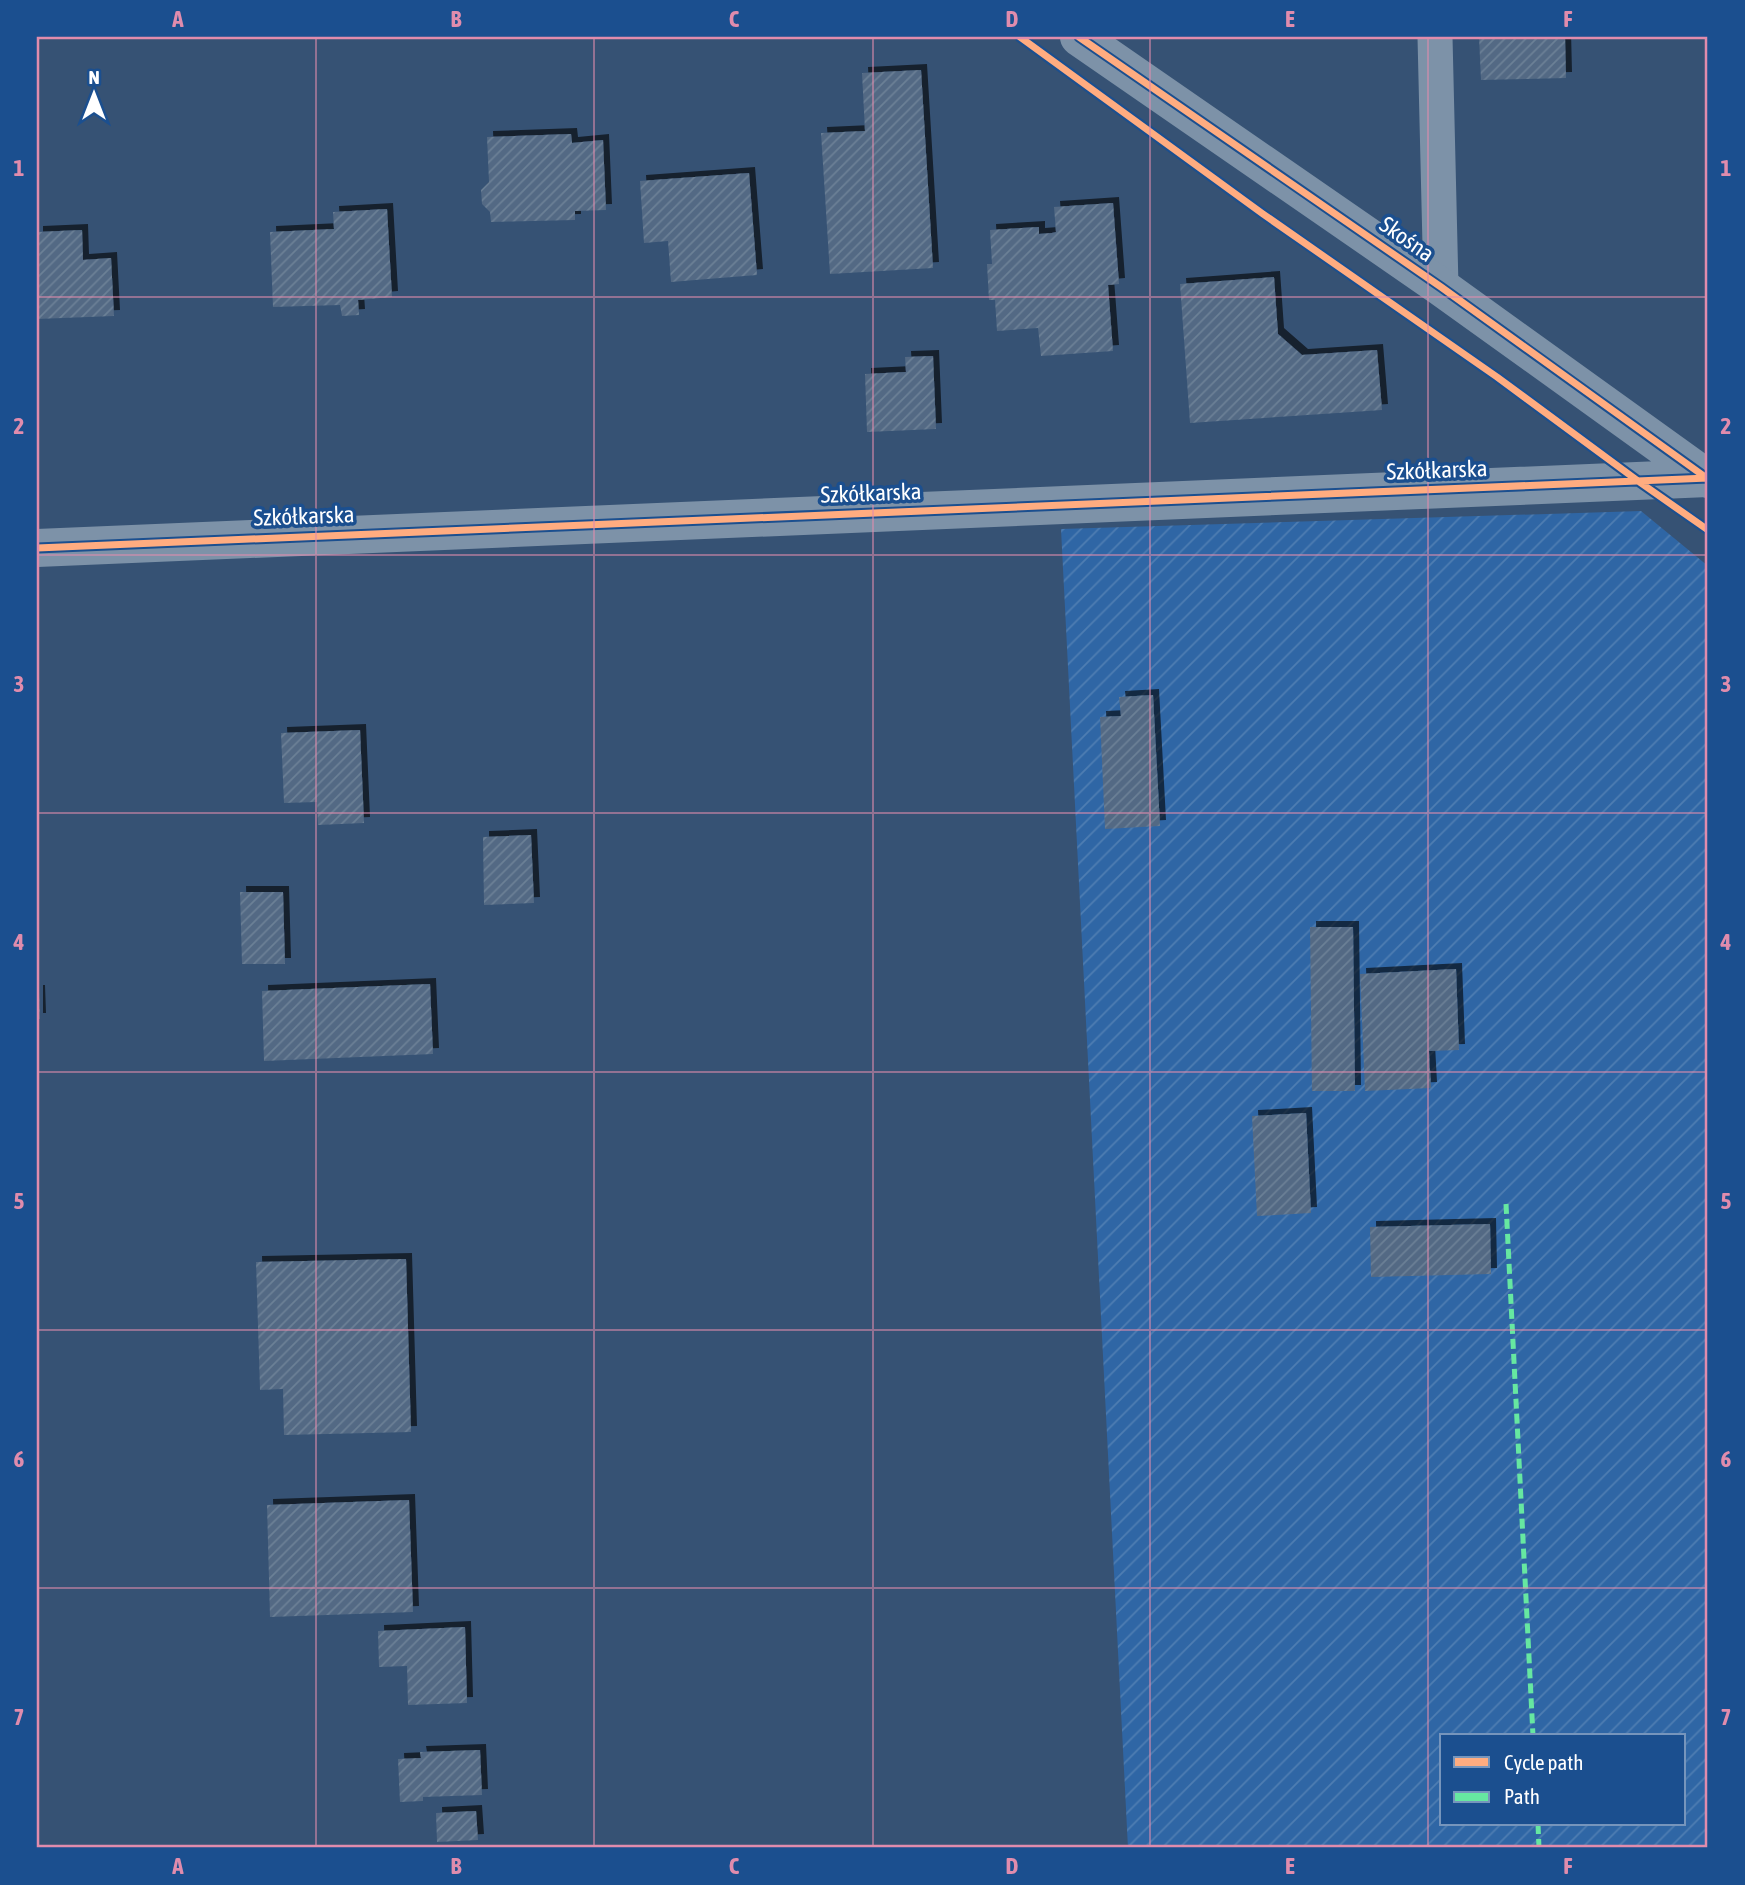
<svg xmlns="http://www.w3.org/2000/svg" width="1745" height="1885" font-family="'Asap Condensed',sans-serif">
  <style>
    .garden { fill: url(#garden-furrows); fill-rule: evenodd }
    .building { fill: url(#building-hatch); filter: url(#shadow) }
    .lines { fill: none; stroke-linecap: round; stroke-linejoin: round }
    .service { stroke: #7d92a8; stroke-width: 35 }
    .minor { stroke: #7d92a8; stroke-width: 38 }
    .quiet { stroke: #66e7a1; stroke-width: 5; stroke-dasharray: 10 5; stroke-linecap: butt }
    .cycleway-casing { stroke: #1b4f8f; stroke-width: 11 }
    .cycleway { stroke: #ffac80; stroke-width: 7 }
    .grid { fill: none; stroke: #e08cad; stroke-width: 2; stroke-opacity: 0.55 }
    .labels { text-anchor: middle; stroke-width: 7; stroke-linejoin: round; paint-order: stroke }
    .street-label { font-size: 23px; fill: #fff; stroke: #1b4f8f }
    .neatline { fill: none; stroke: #e08cad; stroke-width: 2.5 }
    .grid-label { font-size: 23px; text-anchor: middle; font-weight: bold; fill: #e08cad }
  </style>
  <defs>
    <pattern id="garden-furrows" width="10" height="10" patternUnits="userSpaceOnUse" patternTransform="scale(1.75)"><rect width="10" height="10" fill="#2f66a5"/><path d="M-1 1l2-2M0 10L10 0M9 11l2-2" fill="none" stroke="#4e7db2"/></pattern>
    <pattern id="building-hatch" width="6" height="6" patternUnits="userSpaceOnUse" patternTransform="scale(1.75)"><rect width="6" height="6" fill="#526984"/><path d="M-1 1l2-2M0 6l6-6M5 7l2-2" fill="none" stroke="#6c8096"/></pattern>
    <filter id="shadow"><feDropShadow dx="6" dy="-6" stdDeviation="0" flood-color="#0009"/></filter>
  </defs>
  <rect width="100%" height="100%" fill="#365274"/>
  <path class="garden" d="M1641 511 1708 566V1848H1128L1061 529ZM1442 1736H1684V1824H1442Z"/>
  <path class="building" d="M1479 37H1565L1566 78 1481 80Z
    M921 70 933 268 830 274 821 133 865 131 862 73Z
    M571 134 572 143 603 140 606 210 575 211V220L491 222 490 212 482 204 481 190 489 182 487 137Z
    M749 173 757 275 671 282 668 241 644 243 640 181Z
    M1113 203 1119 284 1108 285 1113 351 1041 356 1038 328 997 331 995 300H989L987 264H992L990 230 1039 227V234L1052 233 1056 232 1054 207Z
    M387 209 392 297 358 300 359 315 342 316 340 305 273 307 270 232 334 229 333 212Z
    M82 230 83 260 111 258 114 316 37 319V232Z
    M1274 277 1278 334 1302 355 1377 350 1382 410 1190 423 1180 284Z
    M933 356 936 429 867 432 865 374 906 372 905 357Z
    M1153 695 1160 826 1105 829 1100 717 1121 716 1119 697Z
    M360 730 364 823 318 825 317 802 284 803 281 733Z
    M531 835 534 903 484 905 483 837Z
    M240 892H283L285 964H242Z
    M1310 927H1353L1355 1091H1312Z
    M1456 969 1459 1050 1429 1051 1431 1088 1365 1091 1360 974Z
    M430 984 433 1054 264 1061 262 991Z
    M37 991H39L40 1019H37Z
    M1306 1113 1311 1213 1257 1216 1252 1116Z
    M1490 1224 1491 1274 1371 1277 1370 1227Z
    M406 1259 411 1432 284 1435 283 1389 260 1390 256 1262Z
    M409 1500 413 1612 270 1617 267 1505Z
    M465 1627 467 1703 408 1705 407 1666 379 1667 378 1631Z
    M480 1750 482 1795 423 1797V1801L400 1802 398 1759 421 1758 420 1752Z
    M476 1811 478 1840 437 1842 436 1813Z"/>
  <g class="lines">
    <path class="service" d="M1435 37 1441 287"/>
    <path class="minor" d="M1079 37 1441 287 1708 479
      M37 548 1708 478"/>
    <path class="quiet" d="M1506 1204 1533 1736
      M1538 1824 1539 1848"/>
    <g class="cycleway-casing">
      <path id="cycleway" d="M1020 37 1263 214 1497 377 1638 481 1708 530
        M1079 37 1441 287 1708 479
        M37 548 1708 478"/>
    </g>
    <use href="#cycleway" class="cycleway"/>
  </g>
  <path class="grid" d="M316 37V1848M594 37V1848M873 37V1848M1150 37V1848M1428 37V1848M37 297H1708M37 555H1708M37 813H1708M37 1072H1708M37 1330H1708M37 1588H1708"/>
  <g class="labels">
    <g class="street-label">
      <text transform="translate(1407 239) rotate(35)" y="8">Skośna</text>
      <text transform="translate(1437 470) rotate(-2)" y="8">Szkółkarska</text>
      <text transform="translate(871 493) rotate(-2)" y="8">Szkółkarska</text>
      <text transform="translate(304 516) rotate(-2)" y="8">Szkółkarska</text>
    </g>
  </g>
  <rect width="1745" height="1885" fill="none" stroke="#1b4f8f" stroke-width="77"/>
  <rect x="1440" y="1734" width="245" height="91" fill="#1b4f8f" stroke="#7695bc" stroke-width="2"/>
  <rect x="1454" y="1757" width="35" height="10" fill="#ffac80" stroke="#7695bc" stroke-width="2"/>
  <text x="1504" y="1770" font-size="21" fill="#ffffff">Cycle path</text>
  <rect x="1454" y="1792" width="35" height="10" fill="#66e7a1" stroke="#7695bc" stroke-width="2"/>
  <text x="1504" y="1804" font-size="21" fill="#ffffff">Path</text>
  <g transform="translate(94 94)" stroke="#1b4f8f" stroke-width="5" paint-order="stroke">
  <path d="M0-5L12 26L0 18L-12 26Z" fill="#ffffff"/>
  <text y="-10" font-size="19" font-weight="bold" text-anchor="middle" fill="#ffffff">N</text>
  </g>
  <rect x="38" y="38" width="1668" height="1808" class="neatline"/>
  <g class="grid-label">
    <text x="178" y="27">A</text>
    <text x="456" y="27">B</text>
    <text x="734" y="27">C</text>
    <text x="1012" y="27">D</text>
    <text x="1290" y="27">E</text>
    <text x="1568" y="27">F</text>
    <text x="19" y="176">1</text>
    <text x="1726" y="176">1</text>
    <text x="19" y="434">2</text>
    <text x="1726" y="434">2</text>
    <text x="19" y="692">3</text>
    <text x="1726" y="692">3</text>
    <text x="19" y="950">4</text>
    <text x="1726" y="950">4</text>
    <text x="19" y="1209">5</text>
    <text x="1726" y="1209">5</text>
    <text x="19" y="1467">6</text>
    <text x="1726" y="1467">6</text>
    <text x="19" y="1725">7</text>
    <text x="1726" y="1725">7</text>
    <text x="178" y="1874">A</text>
    <text x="456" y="1874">B</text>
    <text x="734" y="1874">C</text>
    <text x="1012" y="1874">D</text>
    <text x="1290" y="1874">E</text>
    <text x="1568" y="1874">F</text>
  </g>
</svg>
